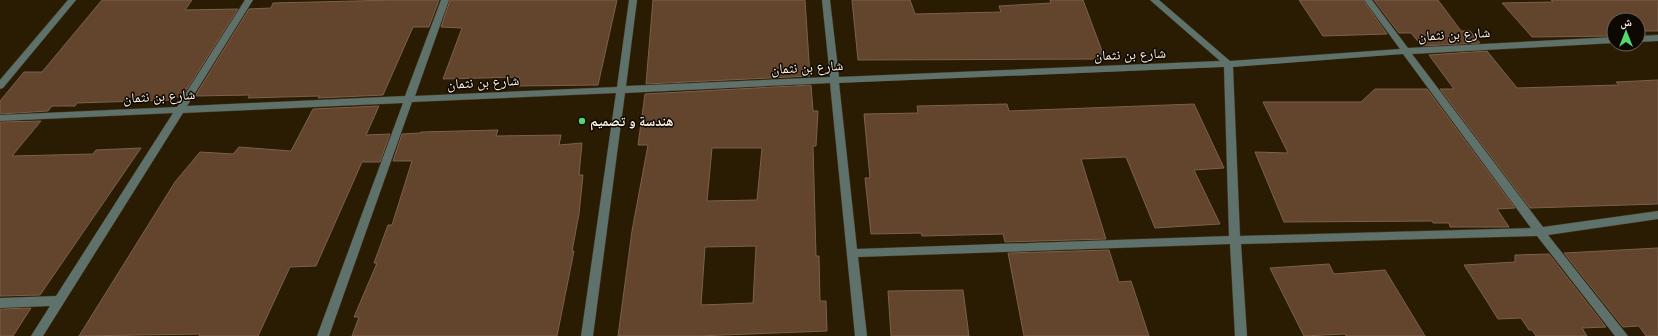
<svg xmlns="http://www.w3.org/2000/svg" width="1658" height="336" font-family="Lato,'Noto Naskh Arabic',sans-serif">
  <style>
    .building { fill: #63442d; stroke: #7b604e; fill-rule: evenodd }
    .lines { fill: none; stroke-linecap: round; stroke-linejoin: round }
    .minor-casing { stroke: #43361e; stroke-width: 1 }
    .minor { fill: #5e716b; fill-rule: evenodd }
    .poi-dot { fill: #53d672; stroke: #0e0802; stroke-width: 1.5 }
    .labels { text-anchor: middle; stroke-width: 3; stroke-linejoin: round; paint-order: stroke }
    .street-label { font-size: 14px; fill: #fdf3e4; stroke: #0e0802 }
    .poi-label { font-size: 14px; font-weight: bold; fill: #fdf3e4; stroke: #0e0802; text-anchor: start }
  </style>
  <rect width="100%" height="100%" fill="#2a1c03"/>
  <path class="building" d="M102 0H192L185 10 238 9 182 97H173L171 100 77 103 75 106H52L48 111 0 114V101L24 72H42Z
    M395 0H439L429 27H413L383 95 318 98 319 96 248 98 250 95 195 96 249 9 271 8 273 3Z
    M450 0H617L598 85 517 86 520 77 443 79 462 28 441 27Z
    M653 0H805L810 76 646 84Z
    M852 0H910L915 14 1001 12 999 6 1051 3 1050 0H1083L1105 59 858 60Z
    M1299 0H1363L1387 34 1323 36Z
    M1374 0H1438L1461 31H1470L1480 43 1422 46 1411 33H1399Z
    M1551 0H1658V31H1638V20H1614V36L1532 37 1502 3 1553 2Z
    M1487 51 1517 88 1619 85 1616 82 1658 80V204L1530 208 1440 89H1454L1429 55Z
    M811 85 813 111H818L816 146H813L816 256H819L820 301H826L827 331 698 336H618L632 231 648 145H638L645 94ZM712 148H762L757 200 707 201ZM756 246 753 303 701 305 705 247Z
    M1375 89H1427L1515 208 1497 209 1509 227H1450L1449 223H1433L1432 221 1284 222 1255 152 1288 153 1263 102H1361Z
    M1007 104 1009 111 1194 104 1224 168 1194 170 1220 224 1155 228 1126 157 1081 159 1106 239 1005 242 1003 234 922 236 921 233 871 234 865 178H870L864 114 918 113 917 106Z
    M379 106 366 135 390 134 380 162H362L316 266 290 267 258 336H199L200 334 79 336 175 182 200 152 233 154 239 147 291 151 313 109Z
    M41 121 12 156 93 154 96 150 141 148 40 295 0 296V122Z
    M498 130 496 136 561 135 559 145 582 143 579 175H583L579 214 572 251H574L557 336H352L359 317H354L377 263H374L388 225H392L412 161H393L402 134 420 133 421 132Z
    M1658 248V336H1646L1639 326 1623 327 1564 253Z
    M1109 250 1119 282 1131 281 1149 336H1024L1008 253Z
    M1549 254 1606 327 1582 328 1587 336H1536L1532 330H1529L1521 318 1498 319 1464 265 1515 262V255Z
    M1329 264 1334 274 1385 270 1425 336H1346L1345 334 1304 336 1270 268Z
    M963 290 969 336H891L888 291Z
    M31 308 13 336H0V309Z"/>
  <g class="lines">
    <g class="minor-casing">
      <path id="minor" d="M68 0H76L3 88 0 89V80Z
        M245 0H253L187 106 405 96 441 0H449L415 96 617 87 629 0H637L626 86 830 77 822 0H830L839 77 1220 61 1150 0H1159L1230 61 1400 49 1364 0H1372L1408 48 1614 37V43L1412 54 1543 227 1658 211V219L1548 235 1628 336H1615L1537 236 1241 244 1247 336H1235L1230 244 858 257 867 336H855L830 83 625 93 593 336H581L616 93 412 102 329 336H317L403 103 183 113 43 336H31L50 306 0 308V298L56 296 173 113 0 121V115L177 107ZM1403 54 1531 228 1240 236 1233 67ZM1224 67 1229 236 857 249 839 83Z
        M1658 35V41L1638 42V36Z"/>
    </g>
    <use href="#minor" class="minor"/>
  </g>
  <circle class="poi-dot" cx="582" cy="121" r="4"/>
  <g class="labels">
    <g class="street-label">
      <text transform="translate(1454 34) rotate(-3)" y="5">شارع بن نثمان</text>
      <text transform="translate(1130 54) rotate(-2)" y="5">شارع بن نثمان</text>
      <text transform="translate(807 67) rotate(-3)" y="5">شارع بن نثمان</text>
      <text transform="translate(483 82) rotate(-3)" y="5">شارع بن نثمان</text>
      <text transform="translate(159 96) rotate(-3)" y="5">شارع بن نثمان</text>
    </g>
    <g class="poi-label">
      <text x="590" y="126">هندسة و تصميم</text>
    </g>
  </g>
  <g transform="translate(1626 32)"><circle r="19" fill="#0e0802" stroke="#6e665c"/>
  <path d="M0-3L7 15L0 10L-7 15Z" fill="#53d672"/>
  <text y="-6" font-size="11" font-weight="bold" text-anchor="middle" fill="#fdf3e4">ش</text>
  </g>
</svg>
